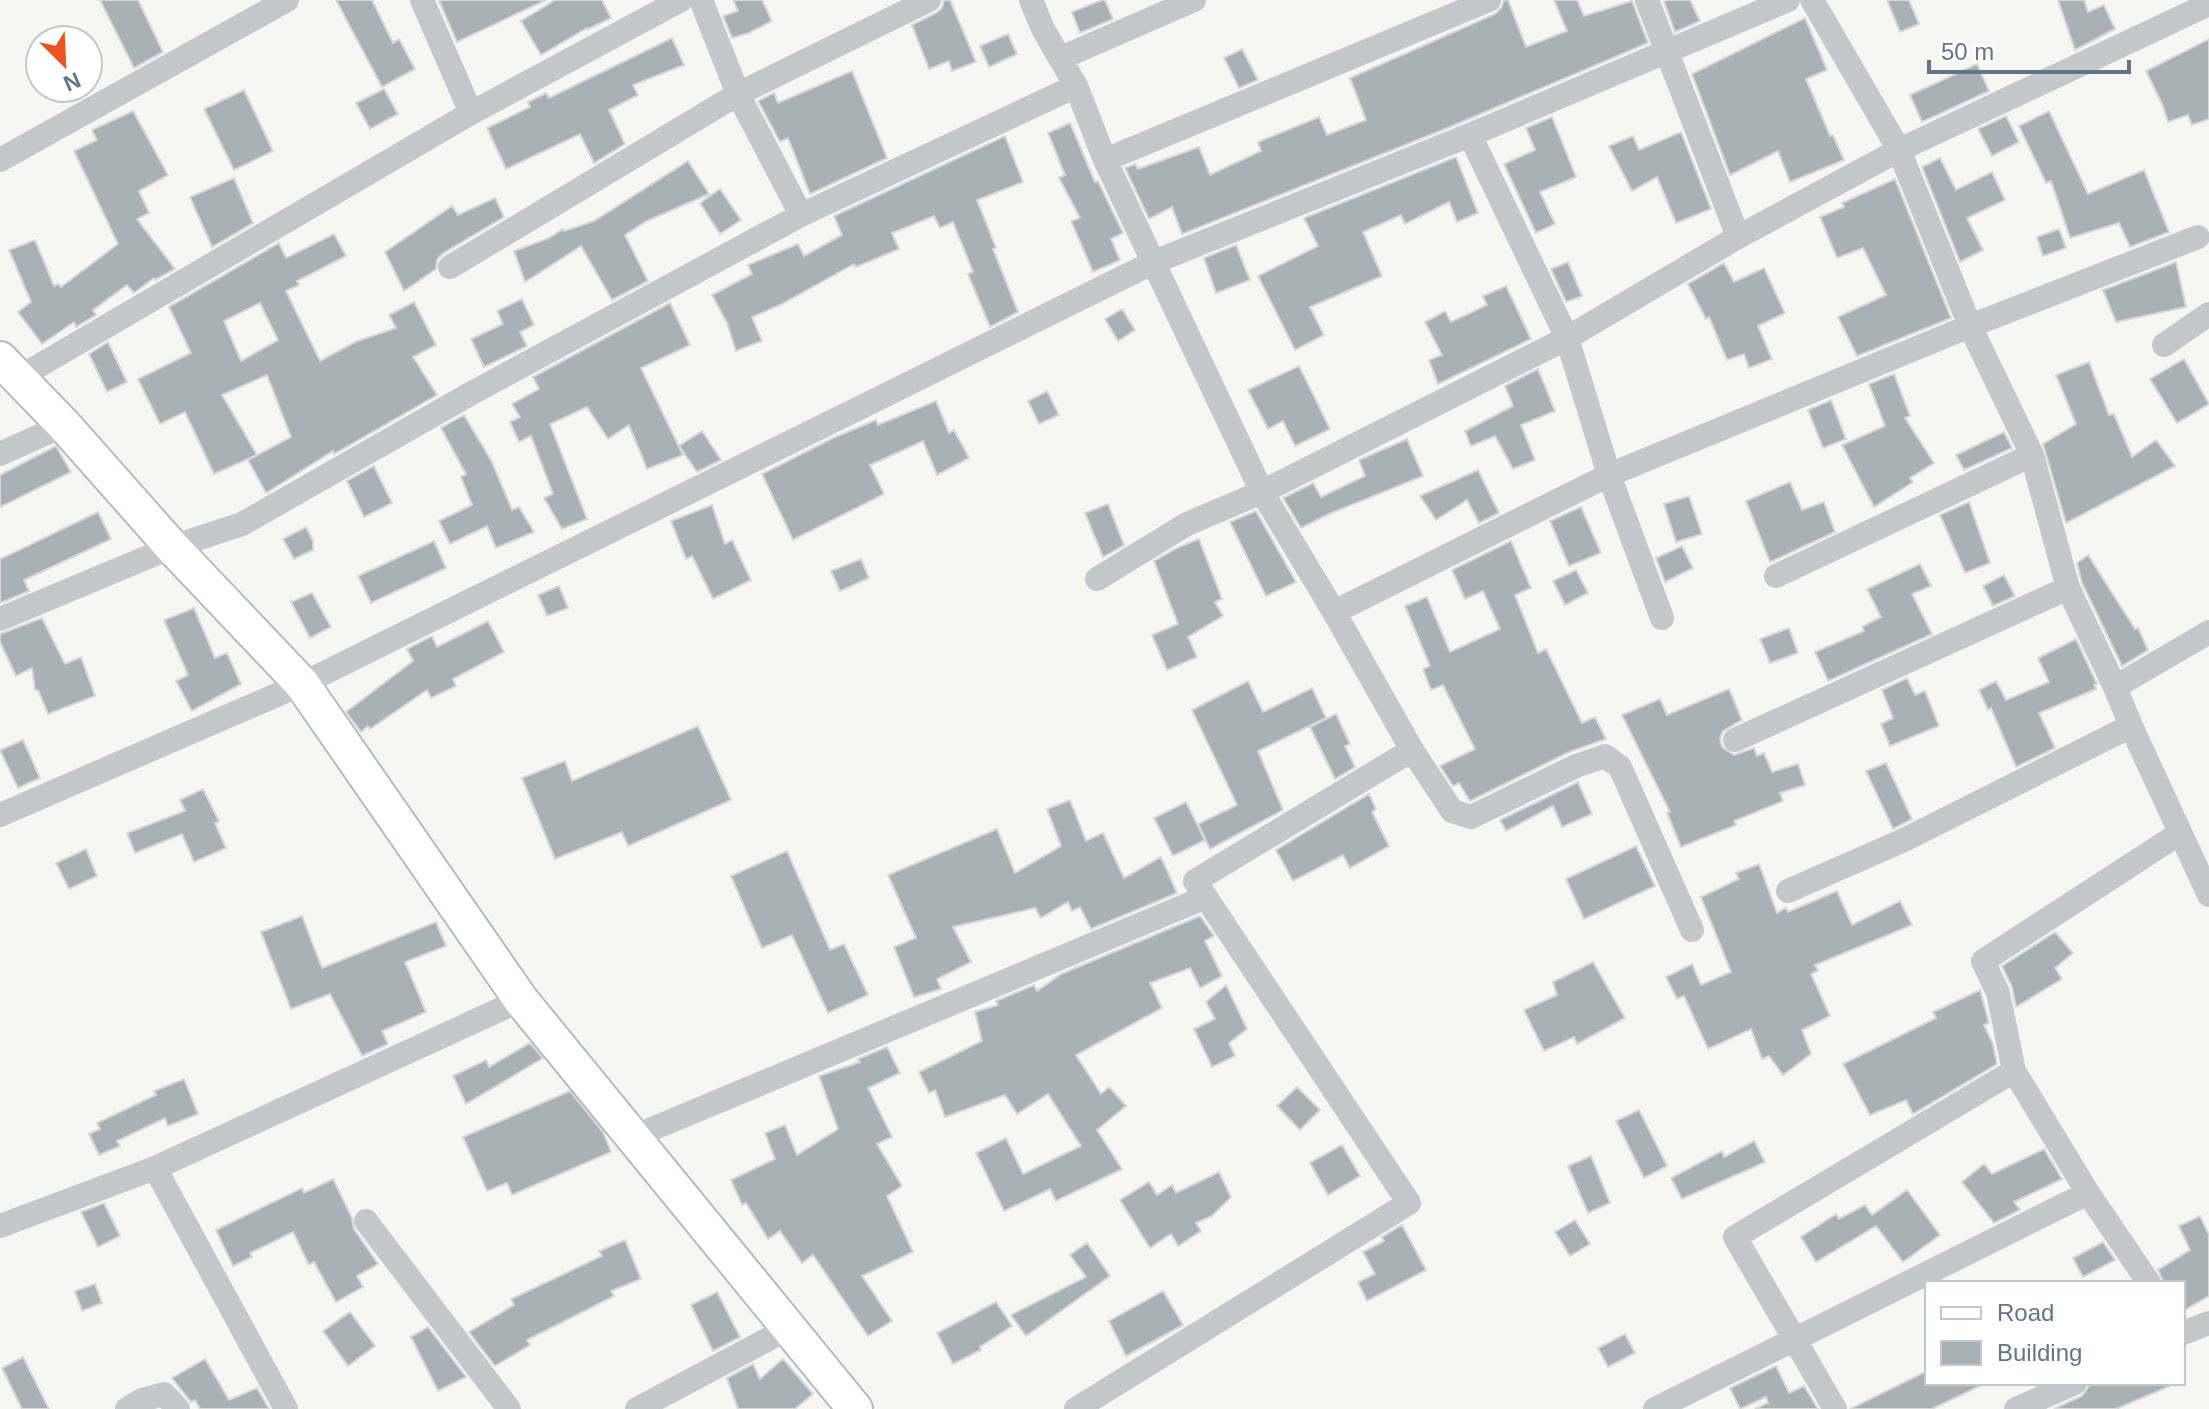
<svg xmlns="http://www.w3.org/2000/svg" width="2209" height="1409" font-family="Helvetica,sans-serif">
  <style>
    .building { fill: #a8b1b6; stroke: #d8d8d6; stroke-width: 2; fill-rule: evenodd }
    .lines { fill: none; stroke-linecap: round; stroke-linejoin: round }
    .secondary-casing { stroke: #b6bbc0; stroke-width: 38 }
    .street { stroke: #c4c8cb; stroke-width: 24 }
    .secondary { stroke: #fff; stroke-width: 34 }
  </style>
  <rect width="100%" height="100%" fill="#f6f7f3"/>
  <path class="building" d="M100 0H138L163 52 134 68Z
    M336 0H372L393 43 399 39 415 69 382 87Z
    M442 0H546L457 42 439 1Z
    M555 0H602L611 18 588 29 587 28 541 55 521 21Z
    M733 0H762L772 21 749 33 732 38 723 16 738 11Z
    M944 0H950L976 62 952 71 949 61 929 69 912 25 936 13 942 8Z
    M1102 0H1105L1113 19 1080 33 1072 12Z
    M1504 0H1508L1526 47 1567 31 1554 0H1577L1584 16 1632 1 1648 43 1445 129 1182 234 1172 207 1149 219 1125 168 1135 164 1138 169 1199 147 1210 175 1261 151 1258 142 1319 117 1327 135 1366 120 1350 78 1495 14 1501 8Z
    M1667 0H1690L1700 21 1675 32 1664 2Z
    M1887 0H1909L1919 24 1900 32Z
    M2058 0H2084L2088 12 2104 5 2115 29 2075 50Z
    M1805 18 1827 70 1806 79 1830 136 1833 135 1844 160 1790 182 1778 151 1730 175 1692 74Z
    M1008 34 1017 54 989 67 980 46Z
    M672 38 684 65 633 85 638 95 609 110 625 144 594 163 580 134 506 169 487 128 530 107 528 102 546 93 549 98Z
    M2209 39V119L2192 125 2188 115 2168 122 2163 106 2146 71Z
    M1242 49 1258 80 1239 88 1224 58Z
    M1977 64 1989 91 1922 122 1910 95Z
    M852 71 887 158 810 194 788 138 780 142 758 101 774 93 778 103Z
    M384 89 398 114 370 129 356 103Z
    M244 90 273 151 234 170 204 109Z
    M133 111 168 175 139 191 149 213 137 219 175 269 155 280 154 278 134 293 127 285 93 310 96 315 76 327 74 322 42 344 18 312 31 302 9 250 35 240 54 286 58 284 61 287 118 244 74 151 97 140 92 130Z
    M2049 111 2088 194 2144 170 2169 232 2130 247 2119 223 2070 238 2051 181 2046 183 2019 126Z
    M2006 116 2019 142 1992 156 1978 129Z
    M1552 117 1576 177 1540 192 1555 224 1536 233 1504 164 1535 150 1526 128Z
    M1070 123 1095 182 1098 181 1123 233 1111 239 1120 260 1093 272 1071 221 1080 218 1059 178 1065 175 1048 133Z
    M1681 132 1711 209 1676 223 1657 177 1632 191 1609 146 1633 136 1639 150Z
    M1005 136 1023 182 977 200 996 248 993 249 1018 312 990 327 968 274 973 272 953 222 940 228 934 216 892 233 899 249 856 267 854 264 780 305 752 317 762 341 736 351 727 323 712 295 752 274 748 265 798 244 804 256 842 235 834 216Z
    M1456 157 1478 213 1457 222 1449 202 1405 224 1401 215 1363 232 1382 276 1310 307 1324 335 1295 350 1258 276 1318 246 1304 218Z
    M1940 158 1956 190 1992 172 2005 200 1967 218 1983 250 1960 262 1922 167Z
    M688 161 709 194 647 221 625 235 648 281 612 300 581 246 525 282 514 251 549 238 563 229 564 231 594 221Z
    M234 178 253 223 212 247 190 197Z
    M1895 179 1951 318 1857 356 1838 317 1886 295 1863 248 1837 258 1820 217 1844 207 1842 203Z
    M720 189 741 220 720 234 700 203Z
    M495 198 504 217 442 254 437 260 436 269 404 291 385 252 452 206 458 215Z
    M2059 229 2066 248 2043 256 2037 237Z
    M334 234 346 256 297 281 299 285 286 291 320 361 355 342 396 328 389 315 414 302 436 345 413 357 437 395 334 454 333 451 266 493 248 460 291 437 267 375 222 395 257 455 214 474 185 412 160 424 138 379 191 353 169 307 279 243 286 258ZM260 303 278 340 241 361 224 321Z
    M1236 245 1250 280 1216 293 1204 258Z
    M1568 262 1582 296 1566 302 1551 269Z
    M2176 262 2186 307 2116 322 2103 290Z
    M1724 263 1734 282 1764 268 1785 313 1758 326 1772 359 1749 368 1744 354 1727 360 1709 317 1706 319 1688 284Z
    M1506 286 1531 339 1438 384 1429 360 1442 355 1425 322 1445 311 1451 322 1487 305 1483 296Z
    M522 299 534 325 520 332 527 346 484 367 471 339 503 324 497 311Z
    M670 303 690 345 641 368 683 455 647 469 629 425 608 439 587 407 550 424 587 519 562 529 544 498 553 494 531 436 519 442 510 422 520 417 512 404 539 389 533 377Z
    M1122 309 1135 330 1118 341 1105 319Z
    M108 342 127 382 107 392 89 354Z
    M2184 359 2209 404 2177 423 2150 379Z
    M2089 362 2109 415 2114 414 2132 457 2156 440 2175 466 2066 523 2043 444 2076 424 2056 375Z
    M1299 366 1330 429 1295 446 1283 421 1268 429 1248 390Z
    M1538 369 1555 411 1521 425 1535 460 1513 469 1495 436 1471 446 1465 431 1513 406 1505 386Z
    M1894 374 1910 416 1905 418 1934 463 1910 478 1913 482 1874 507 1842 445 1885 426 1869 384Z
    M1047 391 1059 415 1039 424 1028 401Z
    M1831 400 1846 439 1823 448 1808 410Z
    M936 401 949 433 954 430 969 458 937 475 923 441 870 465 884 494 793 540 762 474 833 438 876 420 878 425Z
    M464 415 492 462 512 510 519 507 534 532 496 548 487 526 450 544 439 521 472 505 461 477 466 474 441 428Z
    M702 431 721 460 697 472 679 446Z
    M2004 432 2012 448 1964 470 1956 455Z
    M1407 439 1423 476 1329 514 1301 528 1283 498 1313 483 1321 497 1365 476 1359 460Z
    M56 446 71 472 0 507V475Z
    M374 466 392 503 364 517 347 481Z
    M1478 470 1499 513 1479 523 1467 500 1436 520 1420 496Z
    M1790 482 1802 510 1824 502 1835 532 1770 562 1746 501Z
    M1689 496 1702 534 1676 542 1664 504Z
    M1969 502 1990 563 1965 573 1940 515Z
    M1108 504 1124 545 1103 557 1085 513Z
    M712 505 725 544 732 540 751 580 713 599 692 556 686 559 671 521Z
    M1581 507 1601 553 1569 566 1550 521Z
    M1256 511 1296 582 1266 596 1230 522Z
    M98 512 111 539 24 580 29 591 0 603V559Z
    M306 527 313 541V550L294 559 283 539Z
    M1199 539 1222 599 1215 602 1223 616 1188 637 1197 657 1167 670 1152 635 1178 624 1154 561 1179 547Z
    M434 541 446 568 371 603 358 576Z
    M1511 541 1531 588 1515 595 1538 653 1546 649 1582 723 1595 717 1606 739 1569 752 1470 801 1459 783 1453 786 1440 766 1475 749 1443 685 1431 690 1423 669 1430 666 1405 606 1427 597 1450 652 1500 629 1483 591 1465 599 1452 570Z
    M1682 546 1693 568 1665 582 1656 558Z
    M2088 555 2135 629 2138 628 2148 650 2122 666 2082 583 2077 563Z
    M861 559 869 578 840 591 831 571Z
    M1920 564 1931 586 1912 594 1932 634 1828 681 1815 652 1864 631 1862 627 1881 617 1867 589Z
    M1576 570 1588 593 1565 605 1553 581Z
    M2004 575 2015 596 1993 606 1983 586Z
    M559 586 568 608 547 616 538 595Z
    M312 593 331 627 310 638 291 602Z
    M194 608 215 658 227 653 241 684 192 711 176 681 188 675 164 620Z
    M42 618 65 664 81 657 95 696 48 714 38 690H35L32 668 16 676 0 642V634Z
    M488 621 504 652 453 679 456 686 431 698 427 690 370 729 368 726 361 732 346 712 413 661 407 649 432 636 437 647Z
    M1789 628 1798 653 1770 663 1760 639Z
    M2076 639 2097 684 2094 685 2096 689 2039 713 2055 748 2016 767 1991 708 1988 710 1979 690 1996 681 2006 700 2049 682 2038 658Z
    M1907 678 1915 695 1925 691 1939 726 1890 746 1881 724 1893 718 1882 690Z
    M1248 681 1263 712 1312 688 1326 718 1258 751 1283 810 1210 849 1198 824 1237 805 1192 710Z
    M1729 689 1742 720 1723 731 1720 738 1722 747 1734 755 1754 748 1757 756 1764 753 1772 772 1798 764 1805 785 1780 793 1783 801 1734 821 1736 825 1681 847 1667 813 1670 812 1622 715 1660 699 1667 715Z
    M1336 714 1350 744 1345 746 1355 767 1335 779 1310 727Z
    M698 726 731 800 628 846 622 832 555 859 522 778 565 761 572 781Z
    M23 740 40 778 18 788 0 750Z
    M1886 763 1912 819 1893 829 1866 771Z
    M1578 782 1592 814 1562 827 1553 806 1506 831 1500 820Z
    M203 789 219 821 215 823 226 848 194 862 182 834 135 853 127 833 185 811 180 800Z
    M1369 794 1376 809 1372 812 1389 846 1350 868 1343 855 1293 881 1276 850Z
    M1070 800 1086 841 1103 833 1124 878 1161 857 1177 893 1091 929 1080 907 1072 911 1068 902 1041 918 1035 908 953 927 971 962 937 979 941 989 914 997 894 947 916 938 888 875 997 829 1015 873 1061 846 1047 809Z
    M1186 802 1205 840 1173 856 1154 818Z
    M1636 846 1655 886 1584 919 1566 879Z
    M86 849 97 876 69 889 56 863Z
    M787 851 830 950 844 944 868 995 828 1013 792 935 762 948 731 876Z
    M1759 864 1777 913 1786 908 1788 912 1837 891 1852 925 1900 901 1912 925 1815 965 1818 971 1811 974 1830 1016 1802 1030 1811 1054 1783 1075 1769 1056 1762 1059 1751 1029 1708 1049 1684 996 1677 999 1666 977 1692 964 1701 985 1731 972 1701 897 1739 879 1736 873Z
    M302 916 322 968 436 922 446 946 405 962 426 1012 382 1031 388 1044 362 1056 330 994 291 1009 261 932Z
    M1200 916 1214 936 1205 941 1222 976 1200 988 1190 968 1150 983 1162 1008 1076 1055 1101 1094 1109 1087 1126 1106 1097 1130 1122 1169 1056 1201 1050 1189 1004 1211 976 1153 1006 1138 1023 1174 1081 1146 1048 1094 1017 1114 1005 1095 945 1117 935 1090 929 1093 919 1072 982 1041 975 1012 998 1005 996 1001 1034 985 1037 991 1061 974Z
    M2055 932 2073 953 2055 968 2062 979 2016 1007 2012 987 2002 966Z
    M1593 962 1625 1018 1577 1044 1574 1037 1544 1051 1524 1010 1557 995 1553 982Z
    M1226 985 1247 1029 1229 1043 1235 1056 1212 1067 1194 1029 1215 1019 1206 1002Z
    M1980 990 1989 1023 1984 1025 1993 1044 1997 1064 1913 1114 1906 1100 1870 1115 1843 1064 1936 1018 1933 1012Z
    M530 1043 543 1058 466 1104 453 1076 486 1060 489 1067Z
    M887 1047 900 1073 868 1088 892 1137 877 1144 902 1186 887 1196 913 1252 862 1276 892 1321 868 1336 813 1255 802 1263 780 1231 768 1239 746 1203 742 1205 731 1180 775 1159 765 1133 785 1125 797 1155 838 1129 819 1076 860 1062 858 1059Z
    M184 1079 198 1114 168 1126 165 1118 117 1141 120 1146 99 1155 89 1134 100 1129 97 1123 156 1095 154 1091Z
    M1297 1087 1320 1110 1300 1130 1277 1106Z
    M570 1091 603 1132 611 1152 512 1195 507 1183 487 1191 463 1137Z
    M1639 1110 1667 1166 1644 1178 1616 1121Z
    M1754 1141 1765 1162 1682 1199 1671 1178 1722 1151 1724 1157Z
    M1342 1145 1360 1176 1328 1195 1310 1163Z
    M2044 1149 2062 1179 2014 1202 2020 1210 1994 1223 1962 1182 1984 1164 1992 1174Z
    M1591 1156 1610 1203 1588 1213 1568 1166Z
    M1219 1172 1231 1197 1212 1216 1196 1223 1201 1231 1178 1246 1171 1234 1150 1248 1120 1200 1149 1182 1157 1195 1172 1185 1176 1193Z
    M333 1179 352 1218 354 1229 378 1264 357 1276 363 1287 336 1302 314 1262 309 1265 293 1232 250 1253 252 1257 233 1266 216 1230 302 1188 304 1193Z
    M1907 1190 1940 1235 1903 1262 1876 1226 1816 1262 1801 1237 1836 1214 1839 1219 1865 1205 1872 1215Z
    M104 1203 120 1236 98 1247 81 1212Z
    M2200 1216 2209 1235V1296L2183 1311V1283H2164L2158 1270 2190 1250 2179 1226Z
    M1575 1220 1590 1244 1570 1256 1555 1232Z
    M1402 1225 1426 1270 1367 1301 1358 1282 1375 1274 1363 1252 1384 1241 1382 1237Z
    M625 1240 641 1279 611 1291 614 1296 527 1340 530 1345 495 1366 469 1332 514 1305 511 1299 602 1256 599 1251Z
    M2103 1242 2115 1260 2083 1277 2073 1258Z
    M1087 1243 1110 1276 1026 1336 1011 1315 1086 1277 1070 1255Z
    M95 1284 102 1303 82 1311 75 1291Z
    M1163 1291 1183 1325 1126 1356 1109 1321Z
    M717 1292 740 1337 713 1351 691 1305Z
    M996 1302 1012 1326 980 1347 981 1350 953 1364 937 1333Z
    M350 1312 375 1346 348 1366 323 1331Z
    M428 1327 466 1377 438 1391 411 1337Z
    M1625 1334 1635 1353 1608 1367 1598 1348Z
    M23 1357 49 1409H22L2 1368Z
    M205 1359 229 1400 257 1388 269 1409H200L195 1400 191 1402 172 1378Z
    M783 1359 813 1394 795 1409H738L727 1378 753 1364 760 1379Z
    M1776 1366 1789 1393 1804 1386 1818 1409H1755L1768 1403 1766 1397 1740 1409 1730 1388Z
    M1927 1371V1383H1986L1932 1409H1850Z
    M2091 1383H2177L2116 1409H2054L2082 1396Z"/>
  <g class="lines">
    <g class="secondary-casing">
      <path id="secondary" d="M0 359 64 425 172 547 302 684 521 1000 855 1409"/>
    </g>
    <path class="street" d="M422 0 471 113
      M701 0 738 94 801 215
      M1031 0 1043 29 1076 86 1105 160 1262 492 1187 524 1097 579
      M1647 0 1738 237
      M1812 0 1899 150 1970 326 2032 455 2068 588 2115 687 2131 726
      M1061 58 1194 0
      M1470 135 1567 338 1609 475 1662 618
      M0 160 287 0
      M1105 160 1489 0
      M450 267 738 94 929 0
      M2164 345 2209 314
      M18 378 471 113 681 0
      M0 454 64 425
      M1776 576 2032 455
      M1334 612 1609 475 1970 326 2198 237
      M0 619 172 547 242 524 470 394 801 215 1076 86
      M2115 687 2209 632
      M1735 740 2068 588
      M1412 750 1452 811 1471 817 1576 766 1605 756 1620 767 1692 930
      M0 815 302 684 1154 262 1470 135 1788 0
      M1788 891 1904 840 2131 726 2209 895
      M2014 1071 1998 993 1983 961 2180 833
      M633 1137 1206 897
      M155 1168 286 1409
      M366 1221 509 1409
      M0 1226 155 1168 521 1000
      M2183 1333 2209 1323
      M127 1409 142 1400 164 1394 178 1409
      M637 1409 789 1328
      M1076 1409 1409 1203 1195 881 1412 750 1334 612 1262 492 1567 338 1738 237 1899 150 2209 4
      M1655 1409 2088 1193 2149 1283
      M1835 1409 1735 1237 2014 1071 2088 1193
      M2016 1409 2075 1383"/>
    <use href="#secondary" class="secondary"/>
  </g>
  <rect x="1925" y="1281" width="260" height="104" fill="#ffffff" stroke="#c1c8ce" stroke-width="2"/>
  <rect x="1941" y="1307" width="40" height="12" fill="#ffffff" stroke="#c1c8ce" stroke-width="2"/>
  <text x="1997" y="1321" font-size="24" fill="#647685">Road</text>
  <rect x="1941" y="1341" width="40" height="24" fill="#a8b1b6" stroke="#c1c8ce" stroke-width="2"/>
  <text x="1997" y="1361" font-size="24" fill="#647685">Building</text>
  <g transform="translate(64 64) rotate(156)"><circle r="38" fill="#ffffff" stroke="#c1c8ce" stroke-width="2"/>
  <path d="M0-6L14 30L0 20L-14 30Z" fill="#ea5420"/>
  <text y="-12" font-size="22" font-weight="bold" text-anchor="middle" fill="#647685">N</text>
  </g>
  <path d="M1929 60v12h200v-12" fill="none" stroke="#647685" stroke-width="4"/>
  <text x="1941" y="60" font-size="24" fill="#647685" stroke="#ffffff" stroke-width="6" paint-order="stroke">50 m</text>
</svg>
